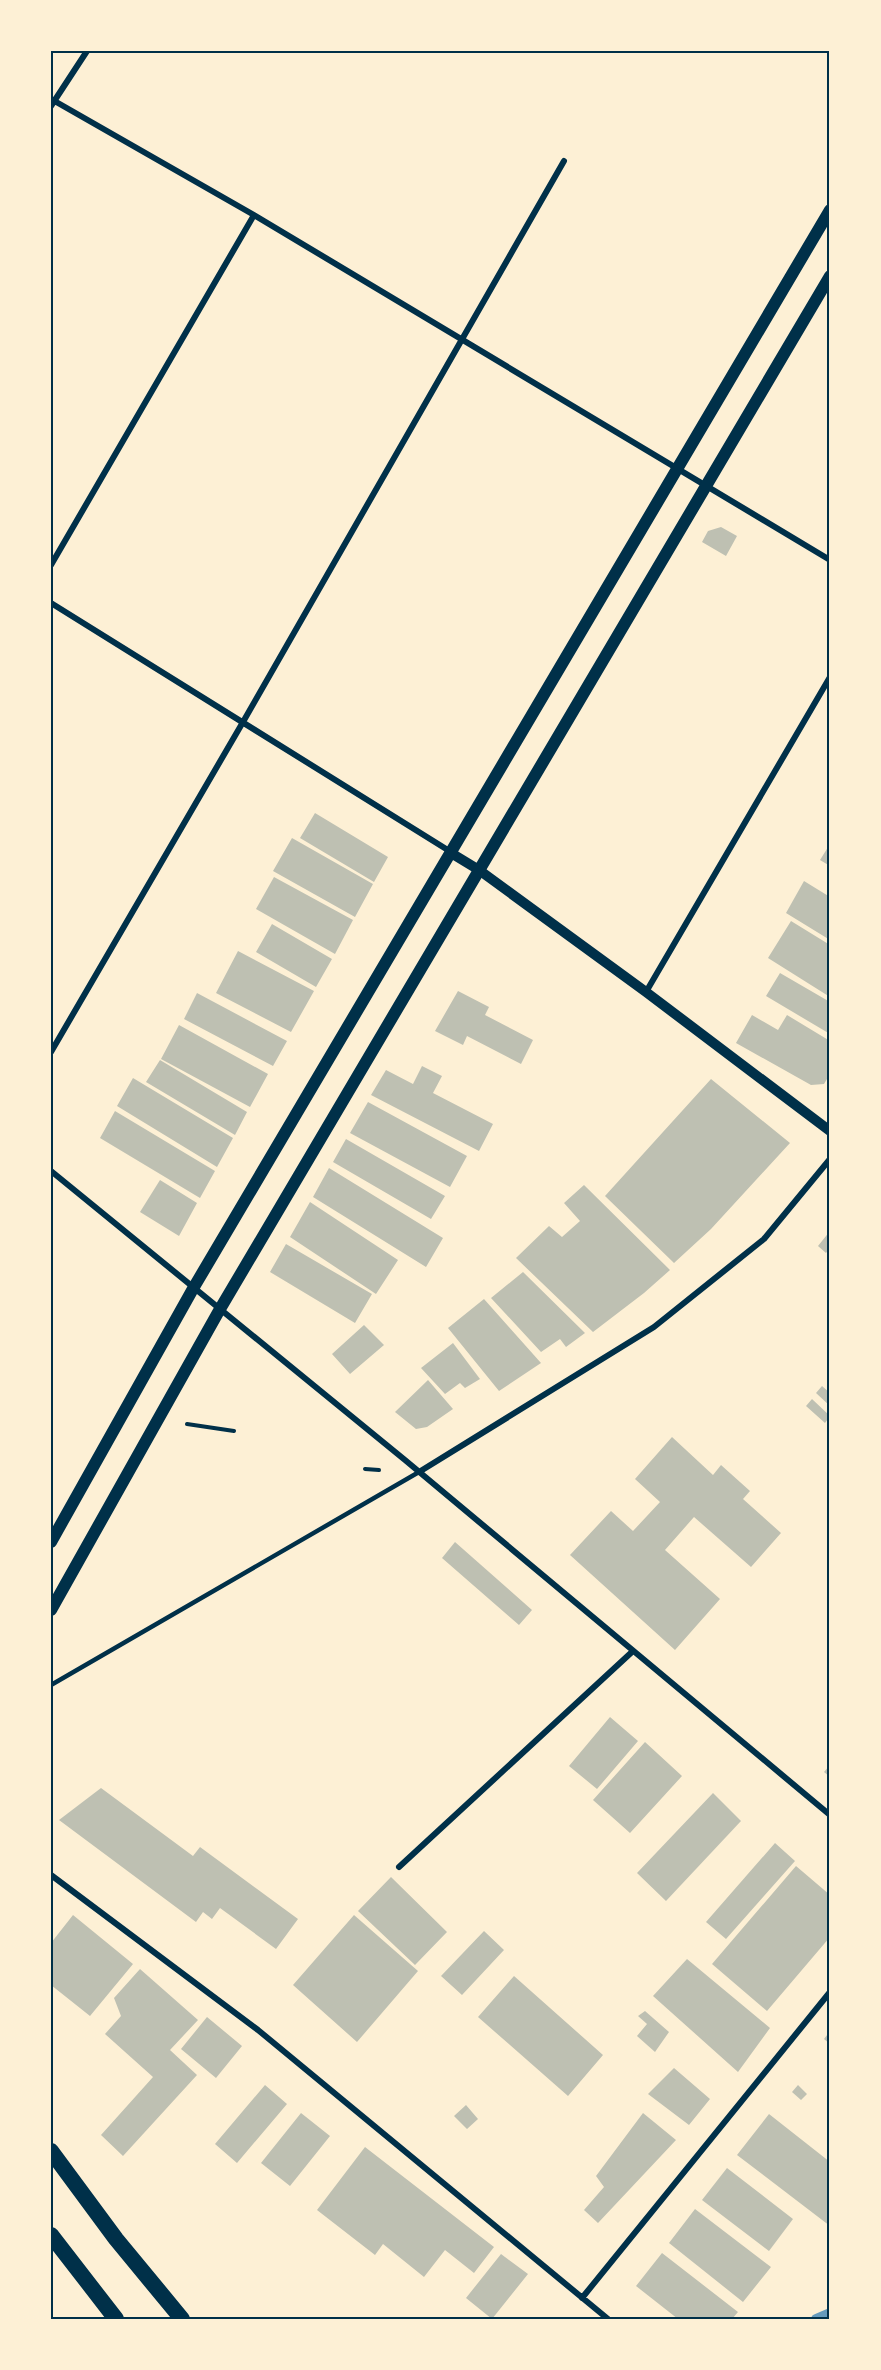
<svg xmlns="http://www.w3.org/2000/svg" width="881" height="2370" font-family="'Nunito Sans',sans-serif">
  <style>
    .lines { fill: none; stroke-linecap: round; stroke-linejoin: round }
    .stream { stroke: #669bbc; stroke-width: 10 }
    .building { fill: #bec0b2 }
    .path { stroke: #003049; stroke-width: 4 }
    .service { stroke: #003049; stroke-width: 4.5 }
    .minor { stroke: #003049; stroke-width: 6 }
    .tertiary { stroke: #003049; stroke-width: 10 }
    .secondary { stroke: #003049; stroke-width: 12 }
    .trunk { stroke: #003049; stroke-width: 16 }
    .neatline { fill: none; stroke: #003049; stroke-width: 2 }
  </style>
  <rect width="100%" height="100%" fill="#fdf0d5"/>
  <g class="lines">
    <path class="stream" d="M816 2319 830 2313"/>
  </g>
  <path class="building" d="M721 527 737 536 726 556 702 542 708 531Z
    M315 813 388 857 374 882 300 838Z
    M292 838 373 884 355 917 273 871Z
    M830 844V866L820 860Z
    M274 877 353 920 335 954 256 909Z
    M804 881 830 897V940L786 913Z
    M791 921 830 945V997L768 958Z
    M272 924 332 959 316 987 256 952Z
    M238 951 314 991 291 1032 216 993Z
    M780 973 830 1002V1034L766 996Z
    M458 991 489 1007 485 1015 533 1040 521 1064 467 1036 463 1045 435 1031Z
    M197 993 287 1041 273 1066 184 1019Z
    M752 1015 778 1030 787 1015 830 1041V1074L824 1084 811 1085 736 1043Z
    M179 1025 268 1074 250 1107 161 1059Z
    M160 1060 247 1112 235 1135 146 1082Z
    M422 1066 442 1076 433 1093 493 1124 479 1151 371 1095 386 1070 413 1084Z
    M133 1078 233 1138 217 1167 117 1106Z
    M711 1079 790 1143 711 1229 674 1263 605 1196Z
    M368 1102 467 1156 450 1187 350 1133Z
    M115 1111 215 1171 200 1198 100 1138Z
    M346 1139 445 1196 431 1219 333 1162Z
    M329 1168 443 1238 426 1267 313 1197Z
    M160 1180 197 1203 179 1236 140 1212Z
    M584 1185 670 1270 644 1293 593 1332 516 1258 549 1226 562 1237 580 1221 564 1203Z
    M310 1202 398 1260 376 1294 290 1237Z
    M830 1231V1248L826 1253 818 1246Z
    M286 1244 372 1294 355 1323 270 1272Z
    M523 1272 585 1333 566 1347 560 1339 541 1352 491 1298Z
    M484 1299 541 1363 499 1391 448 1328Z
    M364 1325 384 1345 350 1374 332 1354Z
    M453 1343 480 1379 465 1388 460 1383 445 1394 421 1368Z
    M428 1380 453 1409 427 1427 416 1429 395 1412Z
    M822 1386 830 1393V1406L816 1393Z
    M812 1399 830 1416 825 1423 806 1406Z
    M672 1437 713 1475 721 1465 750 1491 743 1499 781 1533 751 1567 694 1517 665 1550 720 1599 675 1650 570 1555 611 1511 633 1531 660 1502 635 1479Z
    M455 1542 532 1610 519 1625 442 1558Z
    M610 1717 638 1741 597 1789 569 1766Z
    M645 1742 682 1776 630 1833 593 1800Z
    M830 1765V1777L824 1772Z
    M101 1788 193 1856 200 1847 298 1919 276 1949 220 1908 212 1919 203 1912 196 1922 59 1820Z
    M713 1793 741 1821 666 1901 637 1873Z
    M775 1843 795 1861 726 1939 706 1922Z
    M796 1866 830 1895V1937L767 2011 712 1964Z
    M391 1877 447 1932 415 1965 358 1911Z
    M73 1915 133 1964 90 2016 51 1985V1943Z
    M354 1915 418 1971 357 2042 293 1985Z
    M484 1931 504 1950 462 1995 441 1976Z
    M687 1959 770 2028 738 2072 653 1996Z
    M140 1969 198 2020 170 2050 197 2075 123 2156 101 2135 153 2077 105 2034 121 2016 114 1998Z
    M514 1976 603 2055 568 2096 478 2017Z
    M645 2011 669 2032 655 2052 637 2036 647 2024 638 2016Z
    M207 2017 242 2046 216 2078 181 2049Z
    M830 2031V2044L824 2039Z
    M674 2068 710 2099 689 2125 648 2094Z
    M265 2085 287 2104 237 2163 215 2144Z
    M798 2085 807 2094 801 2100 792 2092Z
    M466 2105 478 2119 467 2129 454 2116Z
    M301 2113 330 2136 290 2186 261 2163Z
    M643 2113 676 2140 598 2223 584 2210 604 2187 596 2176Z
    M769 2114 830 2162V2226L737 2155Z
    M365 2147 494 2247 474 2273 445 2250 424 2277 383 2244 375 2255 317 2210Z
    M727 2168 793 2219 769 2251 702 2200Z
    M695 2209 771 2267 743 2302 669 2243Z
    M662 2253 738 2312 732 2319H678L636 2286Z
    M501 2254 528 2274 492 2319 466 2298Z"/>
  <g class="lines">
    <path class="path" d="M187 1424 234 1431
      M365 1469 379 1470"/>
    <path class="service" d="M51 1685 419 1472"/>
    <path class="minor" d="M51 99 254 215 830 560
      M51 106 87 51
      M51 565 254 215
      M51 603 451 852
      M646 992 830 677
      M51 1052 243 722 564 161
      M51 1171 405 1460 830 1815
      M419 1472 654 1327 764 1239 830 1159
      M399 1867 633 1651
      M51 1875 258 2030 608 2319
      M582 2298 830 1992"/>
    <path class="tertiary" d="M451 853 479 870 646 992 830 1131"/>
    <path class="secondary" d="M51 1542 194 1287 830 210
      M51 1610 220 1309 830 276"/>
    <path class="trunk" d="M51 2151 116 2239 182 2319
      M51 2235 116 2319"/>
  </g>
  <rect width="881" height="2370" fill="none" stroke="#fdf0d5" stroke-width="105"/>
  <rect x="52" y="52" width="776" height="2266" class="neatline"/>
</svg>
